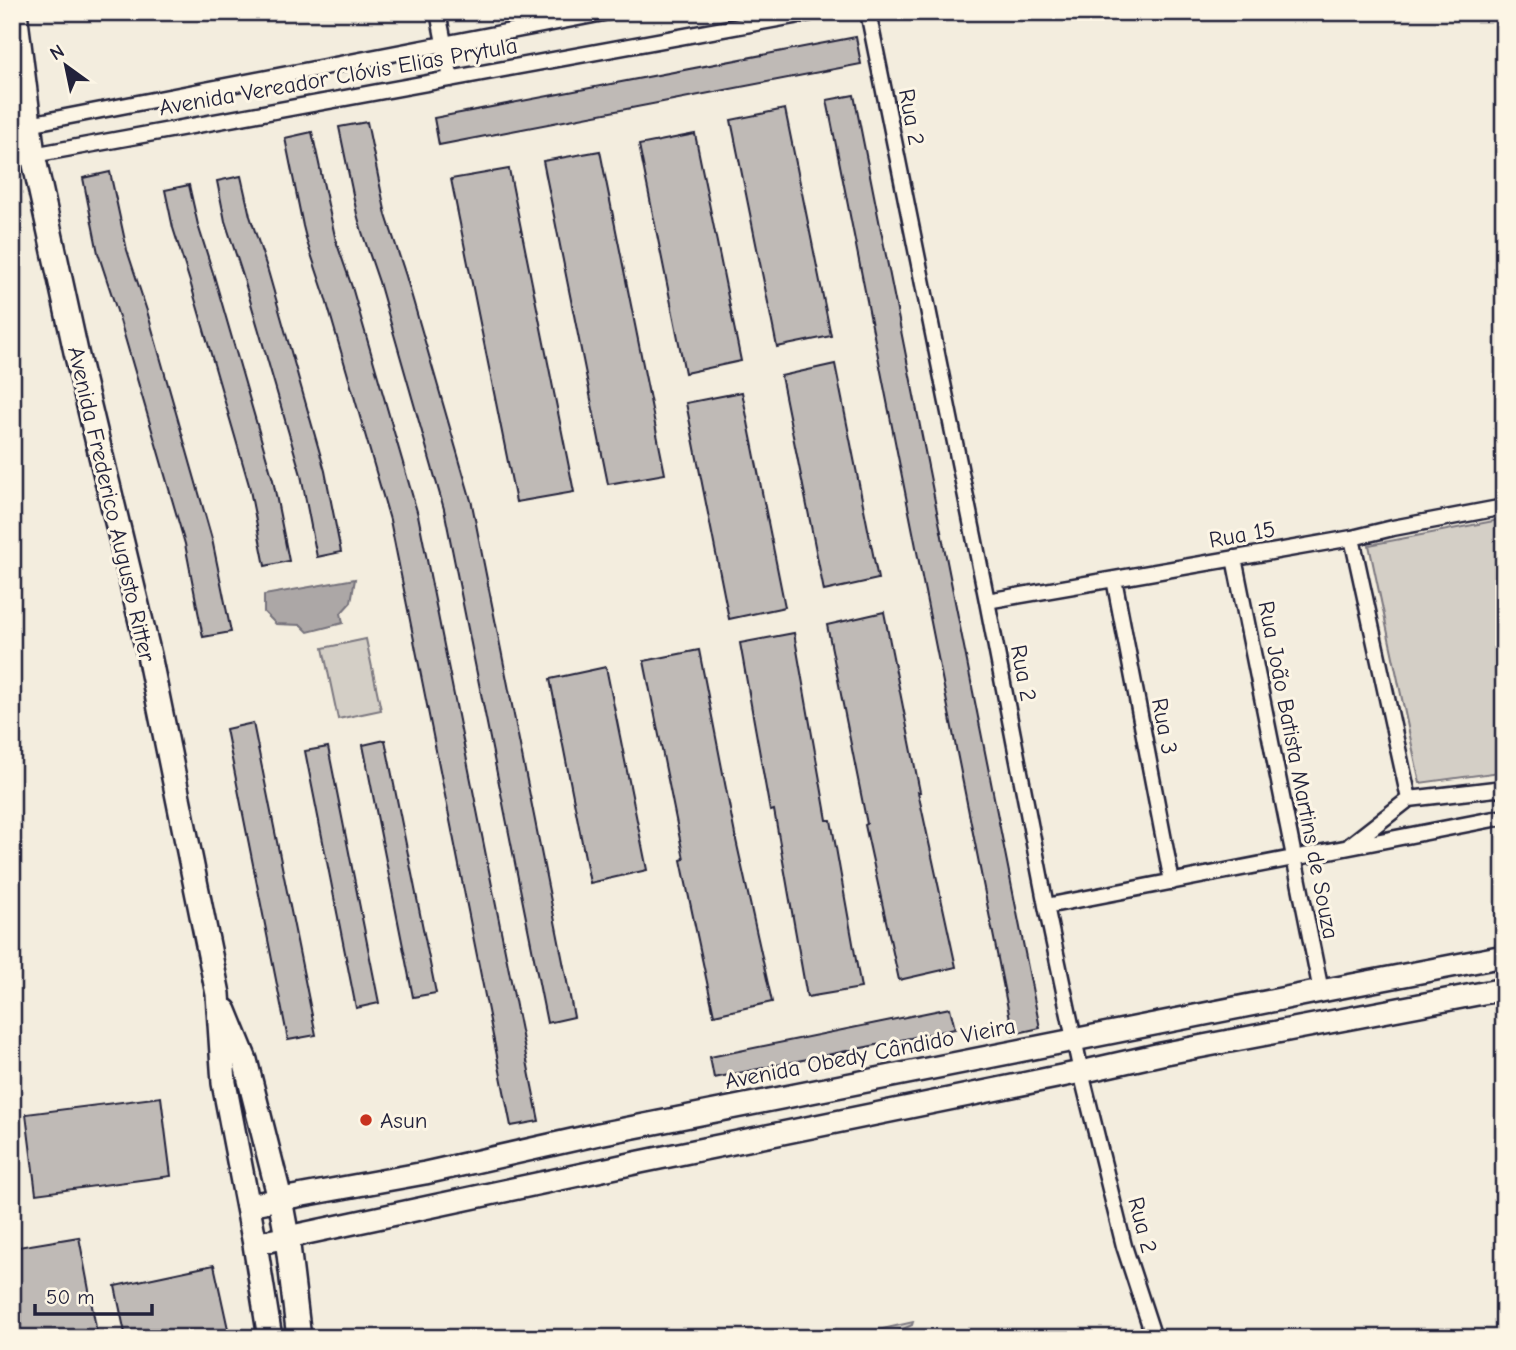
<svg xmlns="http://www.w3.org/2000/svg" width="1516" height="1350" font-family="'Comic Neue',sans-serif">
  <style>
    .green { fill: #d4cfc6; stroke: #7b7880; stroke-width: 2 }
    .water { fill: #aca7a6; stroke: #75727b; stroke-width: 2 }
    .building { fill: #bfbab6; stroke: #22223b; stroke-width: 2 }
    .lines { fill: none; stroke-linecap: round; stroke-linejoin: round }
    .minor-casing { stroke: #22223b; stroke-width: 19 }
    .secondary-casing { stroke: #22223b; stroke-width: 26 }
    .primary-casing { stroke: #22223b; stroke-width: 28 }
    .minor { stroke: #fcf5e5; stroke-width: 14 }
    .secondary { stroke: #fcf5e5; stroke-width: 21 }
    .primary { stroke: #fcf5e5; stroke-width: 23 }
    .poi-dot { fill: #c8321e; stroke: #fcf5e5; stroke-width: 2.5 }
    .labels { text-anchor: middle; stroke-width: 6; stroke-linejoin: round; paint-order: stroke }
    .street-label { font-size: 23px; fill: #22223b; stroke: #fcf5e5 }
    .poi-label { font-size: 23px; fill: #22223b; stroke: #fcf5e5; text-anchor: start }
  </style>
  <rect width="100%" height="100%" fill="#f3edde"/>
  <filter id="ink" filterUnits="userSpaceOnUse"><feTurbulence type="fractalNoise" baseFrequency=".0143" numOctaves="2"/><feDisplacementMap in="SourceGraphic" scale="14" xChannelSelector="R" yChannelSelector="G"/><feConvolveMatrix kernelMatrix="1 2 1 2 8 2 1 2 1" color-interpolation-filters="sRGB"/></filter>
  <g filter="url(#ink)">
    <path class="green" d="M1504 519V774L1500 772 1420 783 1369 545Z
      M366 639 381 710 338 719 323 648Z
      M913 1322 912 1325C888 1337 870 1338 843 1338Z"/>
    <path class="water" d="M355 579 351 602 341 613 343 623 308 632 301 625 276 624 264 612V595Z"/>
    <path class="building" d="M856 37 861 64 439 145 434 118Z
      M854 95 1040 1028 1013 1034 827 100Z
      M785 109 831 336 777 347 731 120Z
      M367 122 386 215 406 276 472 504 574 1017 547 1023 444 509 379 282 362 232 357 214 339 127Z
      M312 132 336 241 352 287 418 515 539 1121 511 1126 390 520 324 293 307 242 303 226 285 138Z
      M695 134 741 361 685 373 639 145Z
      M600 151 665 474 608 484 543 161Z
      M509 169 574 492 516 502 451 179Z
      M110 172 127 250 147 311 212 539 231 632 203 637 185 544 119 317 98 253 83 178Z
      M241 176 250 216 268 271 325 471 341 552 317 557 301 475 243 276 225 221 217 181Z
      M189 185 198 225 214 276 273 480 289 561 265 566 249 485 191 285 173 228 165 190Z
      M835 364 878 579 824 591 781 376Z
      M742 392 785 607 729 619 686 403Z
      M884 612 920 792H918L956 967 899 980 865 825 867 824 827 625Z
      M794 633 827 820H831L861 988 807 997 774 810 770 811 740 643Z
      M699 650 736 840 772 1002 714 1015 681 860 684 859 644 661Z
      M606 667 647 870 590 883 550 679Z
      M253 723 316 1035 288 1040 226 729Z
      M385 740 436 993 413 997 363 745Z
      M328 747 379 1003 356 1008 305 751Z
      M950 1008 955 1029 714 1078 710 1057Z
      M161 1097 171 1176 36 1194 26 1114Z
      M79 1237 98 1338H12V1248Z
      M214 1265 230 1338H126L115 1286Z"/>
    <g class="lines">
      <g class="minor-casing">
        <path id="minor" d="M438 12 451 79
          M868 12 987 601 1046 906 1081 1072 1124 1246 1154 1338
          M29 124 609 12
          M33 155 816 12
          M1352 538 1409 799
          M1234 558 1321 991
          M1114 579 1172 882
          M987 601 1352 538 1393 528 1504 507
          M1350 845 1409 799 1495 789 1504 791
          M1046 906 1504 817"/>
      </g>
      <g class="secondary-casing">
        <path id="secondary" d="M248 1205 425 1173 599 1134 1321 991 1504 956
          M255 1244 640 1162 1081 1072 1161 1054 1504 989"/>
      </g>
      <g class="primary-casing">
        <path id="primary" d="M15 12 33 155 76 352 149 655 218 994 224 1083 255 1244 270 1338
          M225 1011 245 1060 280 1199 287 1237 299 1338"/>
      </g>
      <use href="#minor" class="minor"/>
      <use href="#secondary" class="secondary"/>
      <use href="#primary" class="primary"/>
    </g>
  </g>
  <circle class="poi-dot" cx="366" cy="1120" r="7"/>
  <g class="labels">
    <g class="street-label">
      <text transform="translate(338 76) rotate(-10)" y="8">Avenida Vereador Clóvis Elias Prytula</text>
      <text transform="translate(912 117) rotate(79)" y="8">Rua 2</text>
      <text transform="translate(112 504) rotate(77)" y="8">Avenida Frederico Augusto Ritter</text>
      <text transform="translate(1242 534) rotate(-10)" y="8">Rua 15</text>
      <text transform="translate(1024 673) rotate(79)" y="8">Rua 2</text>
      <text transform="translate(1165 726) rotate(79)" y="8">Rua 3</text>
      <text transform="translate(1299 770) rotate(79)" y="8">Rua João Batista Martins de Souza</text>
      <text transform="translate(870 1053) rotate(-11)" y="8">Avenida Obedy Cândido Vieira</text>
      <text transform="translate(1143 1225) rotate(75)" y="8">Rua 2</text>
    </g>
    <g class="poi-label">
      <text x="380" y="1128">Asun</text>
    </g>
  </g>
  <rect width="1516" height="1350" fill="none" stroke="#fcf5e5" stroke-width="42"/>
  <rect x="21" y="21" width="1474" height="1308" fill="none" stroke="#22223b" stroke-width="2.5" filter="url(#ink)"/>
  <g transform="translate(66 66) rotate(327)" stroke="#fcf5e5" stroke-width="5" paint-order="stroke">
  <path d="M0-5L12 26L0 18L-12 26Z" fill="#22223b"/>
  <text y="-10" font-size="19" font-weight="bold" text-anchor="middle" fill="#22223b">N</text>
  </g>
  <path d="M35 1304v10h117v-10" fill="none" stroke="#22223b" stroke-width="3.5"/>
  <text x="46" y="1304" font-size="21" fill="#22223b" stroke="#fcf5e5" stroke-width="5" paint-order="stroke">50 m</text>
</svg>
